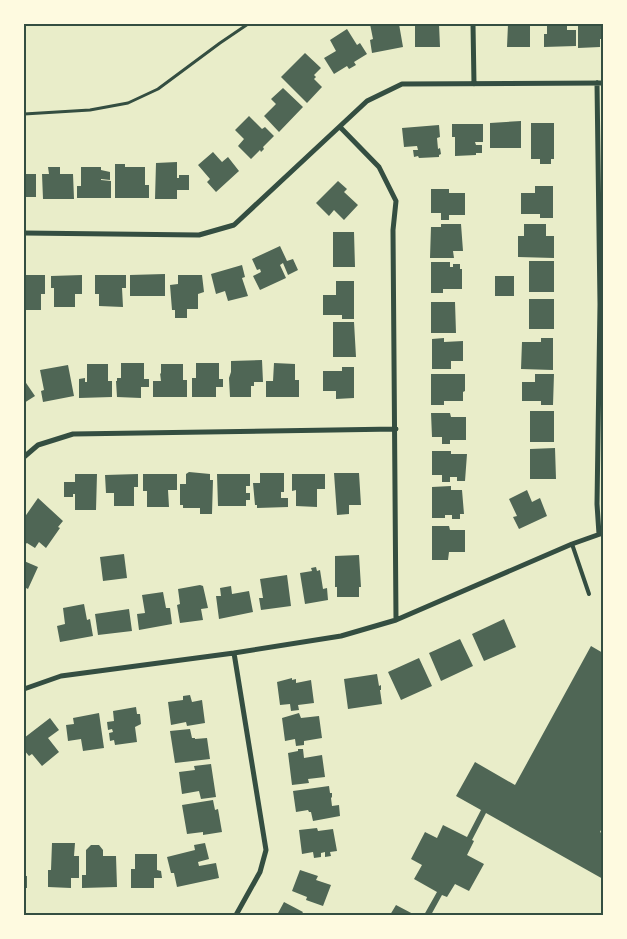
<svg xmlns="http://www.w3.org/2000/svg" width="627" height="939" font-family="'Public Sans',sans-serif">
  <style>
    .building { fill: #4f6655 }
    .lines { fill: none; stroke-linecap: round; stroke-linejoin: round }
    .path { stroke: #344e41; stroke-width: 3 }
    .service { stroke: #344e41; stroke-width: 4 }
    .minor { stroke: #344e41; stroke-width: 5 }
    .neatline { fill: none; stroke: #344e41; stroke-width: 2 }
  </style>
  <rect width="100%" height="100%" fill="#e9edc9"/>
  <path class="building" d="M370 24H399L403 47 372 53 370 40 373 39Z
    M415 24H439L440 47H415Z
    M508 24H530V47H507Z
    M547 24H567V30H576V46L544 47V34H547Z
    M580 24H601V27H603V39H600V47L578 48V25Z
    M347 29 357 45 360 43 367 54 354 62 356 65 349 69 347 66 334 74 324 58 336 51 330 40Z
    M305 53 321 68 314 75 316 77 314 79 322 87 307 103 281 77Z
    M283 88 303 107 279 132 264 116 276 104 271 99Z
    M249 116 262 129 265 127 274 136 263 147 264 149 261 152 260 150 251 159 238 146 244 139 235 130Z
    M521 121V148H490V123Z
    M531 123H554V159H551V164H540V159H531Z
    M452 124H483V142H475L476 145H482V153H476V155L455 156V137H452Z
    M439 125 440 137 437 138 438 149 440 148 441 154 439 155V157L419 158 418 156 414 157 413 150H418L417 146 404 147 402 128Z
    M213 152 222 162 228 157 239 171 216 192 207 182 210 179 198 165Z
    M177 162V178H179V175H189V190H177V199H155L156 163Z
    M115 164H125V167H145V185H149V198H115Z
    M48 167H60V174H73L74 199H43L42 174H49Z
    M81 167H101V170L110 172V180L101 179V180L111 181V198H77V186H81Z
    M24 174H36V197H24Z
    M338 181 347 189 344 192 358 205 344 220 334 210 329 216 316 203Z
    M535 186H553V218H540V214H521V193H535Z
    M431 189H449V193H465V215H449V220H441V213H431Z
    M441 224H461L463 251H453L454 258H430L431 227H441Z
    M524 224H546V236H554V258L518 257V236H524Z
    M333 232H354L355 267H333Z
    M280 246 287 261 293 259 298 270 288 275 283 263 280 265 286 278 260 290 253 276 261 272 260 269 257 270 252 259Z
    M529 261H554V292H529Z
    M431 262H450V267H453V264H460V269H462V289H443V293H431Z
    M242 265 245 277 242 278 248 296 228 301 225 291 216 294 211 274Z
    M165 274V296H130V275Z
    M24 275H45V294H41V310H24Z
    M82 275V294H75V307H54V288H51V276Z
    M95 275H126V288H122L123 307 99 306V294H95Z
    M178 275H202L204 292 198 294V309H187V318H175V310H172L170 285 178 284Z
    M495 276H514V296H495Z
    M336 281H354V319H342V315H323V295H336Z
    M529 299H554V329H529Z
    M431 302H455L456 333H431Z
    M333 322H354L356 357H333Z
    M444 338V342L463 341V361H451V369H432V339Z
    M541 338H553V370L521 369 522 342H541Z
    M262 360 263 382H254V386H251V397H230L229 378 231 372V361Z
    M121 363H144V379H149V387H141V398L117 397 116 381H117V378H121Z
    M196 363H219V379H223V387H216V397H192V378H196Z
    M274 363 295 364V380H299V397H266V381H273Z
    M87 364H108V381H112V397L79 398V379L85 378V382H87Z
    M161 364H183V380H187V397H153V381H161L160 373 161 374Z
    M68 365 74 396 43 402 41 391 44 390 40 370Z
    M342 367H354V398L336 399V391H323V371H342Z
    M431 374H465V391L463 392V401H444V405H431Z
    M535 374H554L553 405H541V401H522V382H535Z
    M24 380 35 396 24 403 26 405 24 407Z
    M530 411H554V442H530Z
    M431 413H450L451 417H466V440H450V444H442V437H432Z
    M555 448 556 479H530V449Z
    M432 451H451V454H467L465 481H457V477H450V482H442V475H432Z
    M189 472 210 474V480H213L212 514H200V508H183V505H180V484H186V474Z
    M260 473H284V492H281V498H288V507L257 508V505H255L253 483H260Z
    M334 473H359L361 505H349V514L337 515Z
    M75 474H97L96 510H75V494H73V497H64V482H75Z
    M138 474V487H134V506H114V493H106L105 475Z
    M143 474H177V490H168L169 507H147V491H143Z
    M217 474H250V486H246V493H250V500H246V506H218Z
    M292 474H325V489H317V507L296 506V490L292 491Z
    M451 486V490H462L464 514H460V519H452V515H445V518H432V487Z
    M527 490 532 502 540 498 547 516 519 529 513 517 517 516 509 499Z
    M38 498 63 521 58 527 60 528 46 548 39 542 35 548 27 543 24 545V518Z
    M432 526H449L450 530H465V552H449L448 560H432Z
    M124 554 127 578 103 581 100 557Z
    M359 555 361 587H359V597H337V587H335V556Z
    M24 561 38 567 28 589 24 587Z
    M316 567 317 571 320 570 323 589 327 588 328 600 305 604 300 573 312 571 311 568Z
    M287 575 291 606 261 610 259 598H263L260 579Z
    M200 585 203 586 208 608 201 609 203 620 180 623 177 605 180 604 178 589Z
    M231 586 232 594 249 591 253 612 219 619 216 596H221L220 588Z
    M163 592 166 608H170L172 624 139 630 137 614 145 613 142 595Z
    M84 604 87 620 90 619 93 636 60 642 57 626 65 624 63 608Z
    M129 609 132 631 98 635 95 614Z
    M504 619 516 647 484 661 472 634Z
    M460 639 473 666 441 681 429 653Z
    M591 646 603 653V826L600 832 603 834V879L486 813 472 840 474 841 467 855 484 864 469 891 455 884 447 897 442 895 431 915H424L437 892 414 879 422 865 411 859 425 832 437 838 443 825 467 837 481 810 456 796 475 762 515 785Z
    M419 658 432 686 401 700 388 672Z
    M377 674 379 686 381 685V690H380L382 704 348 709 344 679Z
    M292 678V680L296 679V683L311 680 314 703 298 705 299 710 291 711 290 704 280 705 277 682Z
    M190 695 192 702 202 700 205 723 187 726 186 722 171 725 168 702 183 700V696Z
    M136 707 137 714H140L141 724 135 727 137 742 115 745 114 740 110 741 109 733 113 732 112 729 108 730 107 722 114 721 113 711Z
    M99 713 104 748 83 751 81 739 68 741 66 725 74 724 73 718Z
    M299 713 301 718 319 716 322 738 304 741V745L296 746 295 739 285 741 282 718Z
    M50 718 59 730 48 738 59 752 42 766 32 754 29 756 24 750V738Z
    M190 729 192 738H195V739L207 738 210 759 175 763 170 731Z
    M298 749H303L304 758 322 755 325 777 308 779 309 783 292 785 288 753 298 751Z
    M211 764 216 797 201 799 199 791 182 794 179 772 195 770 194 766Z
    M329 786 330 793H332V797L331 798 332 806 339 805 340 816 313 821 311 812H309L308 810 296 812 293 791Z
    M213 800 215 810 218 809 222 832 203 835V832L187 834 182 805Z
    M317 828 318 831 333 829 337 851 330 852 331 856 325 857V852L321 853V857L314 858 313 852 302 854 299 830Z
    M52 843H75L74 856H79V878H71V888L48 887V870H51Z
    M205 843 209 859 198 862 199 866 216 863 219 878 177 887 174 873H171L167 857 195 850 194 845Z
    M91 845H99L103 850V856H116L117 887 82 888V875H86V850Z
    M135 854H157V870L161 871 162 878H154V888H131V869H135Z
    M300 870 318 876 316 880 331 885 323 906 306 900 307 897 292 891Z
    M24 876H27V888H24Z
    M284 902 303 912 301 915H277Z
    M396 905 415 915H390Z"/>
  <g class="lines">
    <path class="path" d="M24 114 90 110 128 103 158 89 220 43 248 24"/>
    <path class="service" d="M572 544 589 594"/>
    <path class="minor" d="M473 24 474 84
      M597 83 600 304 597 504 599 534
      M340 127 379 167 396 201 393 230 396 620
      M24 233 199 235 234 225 367 101 402 84 603 83
      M24 457 38 445 73 434 396 429
      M234 653 266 850 260 872 236 915
      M24 689 61 676 234 653 341 636 396 620 572 544 603 533"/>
  </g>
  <rect width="627" height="939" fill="none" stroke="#fefae0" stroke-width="50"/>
  <rect x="25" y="25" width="577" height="889" class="neatline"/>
</svg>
